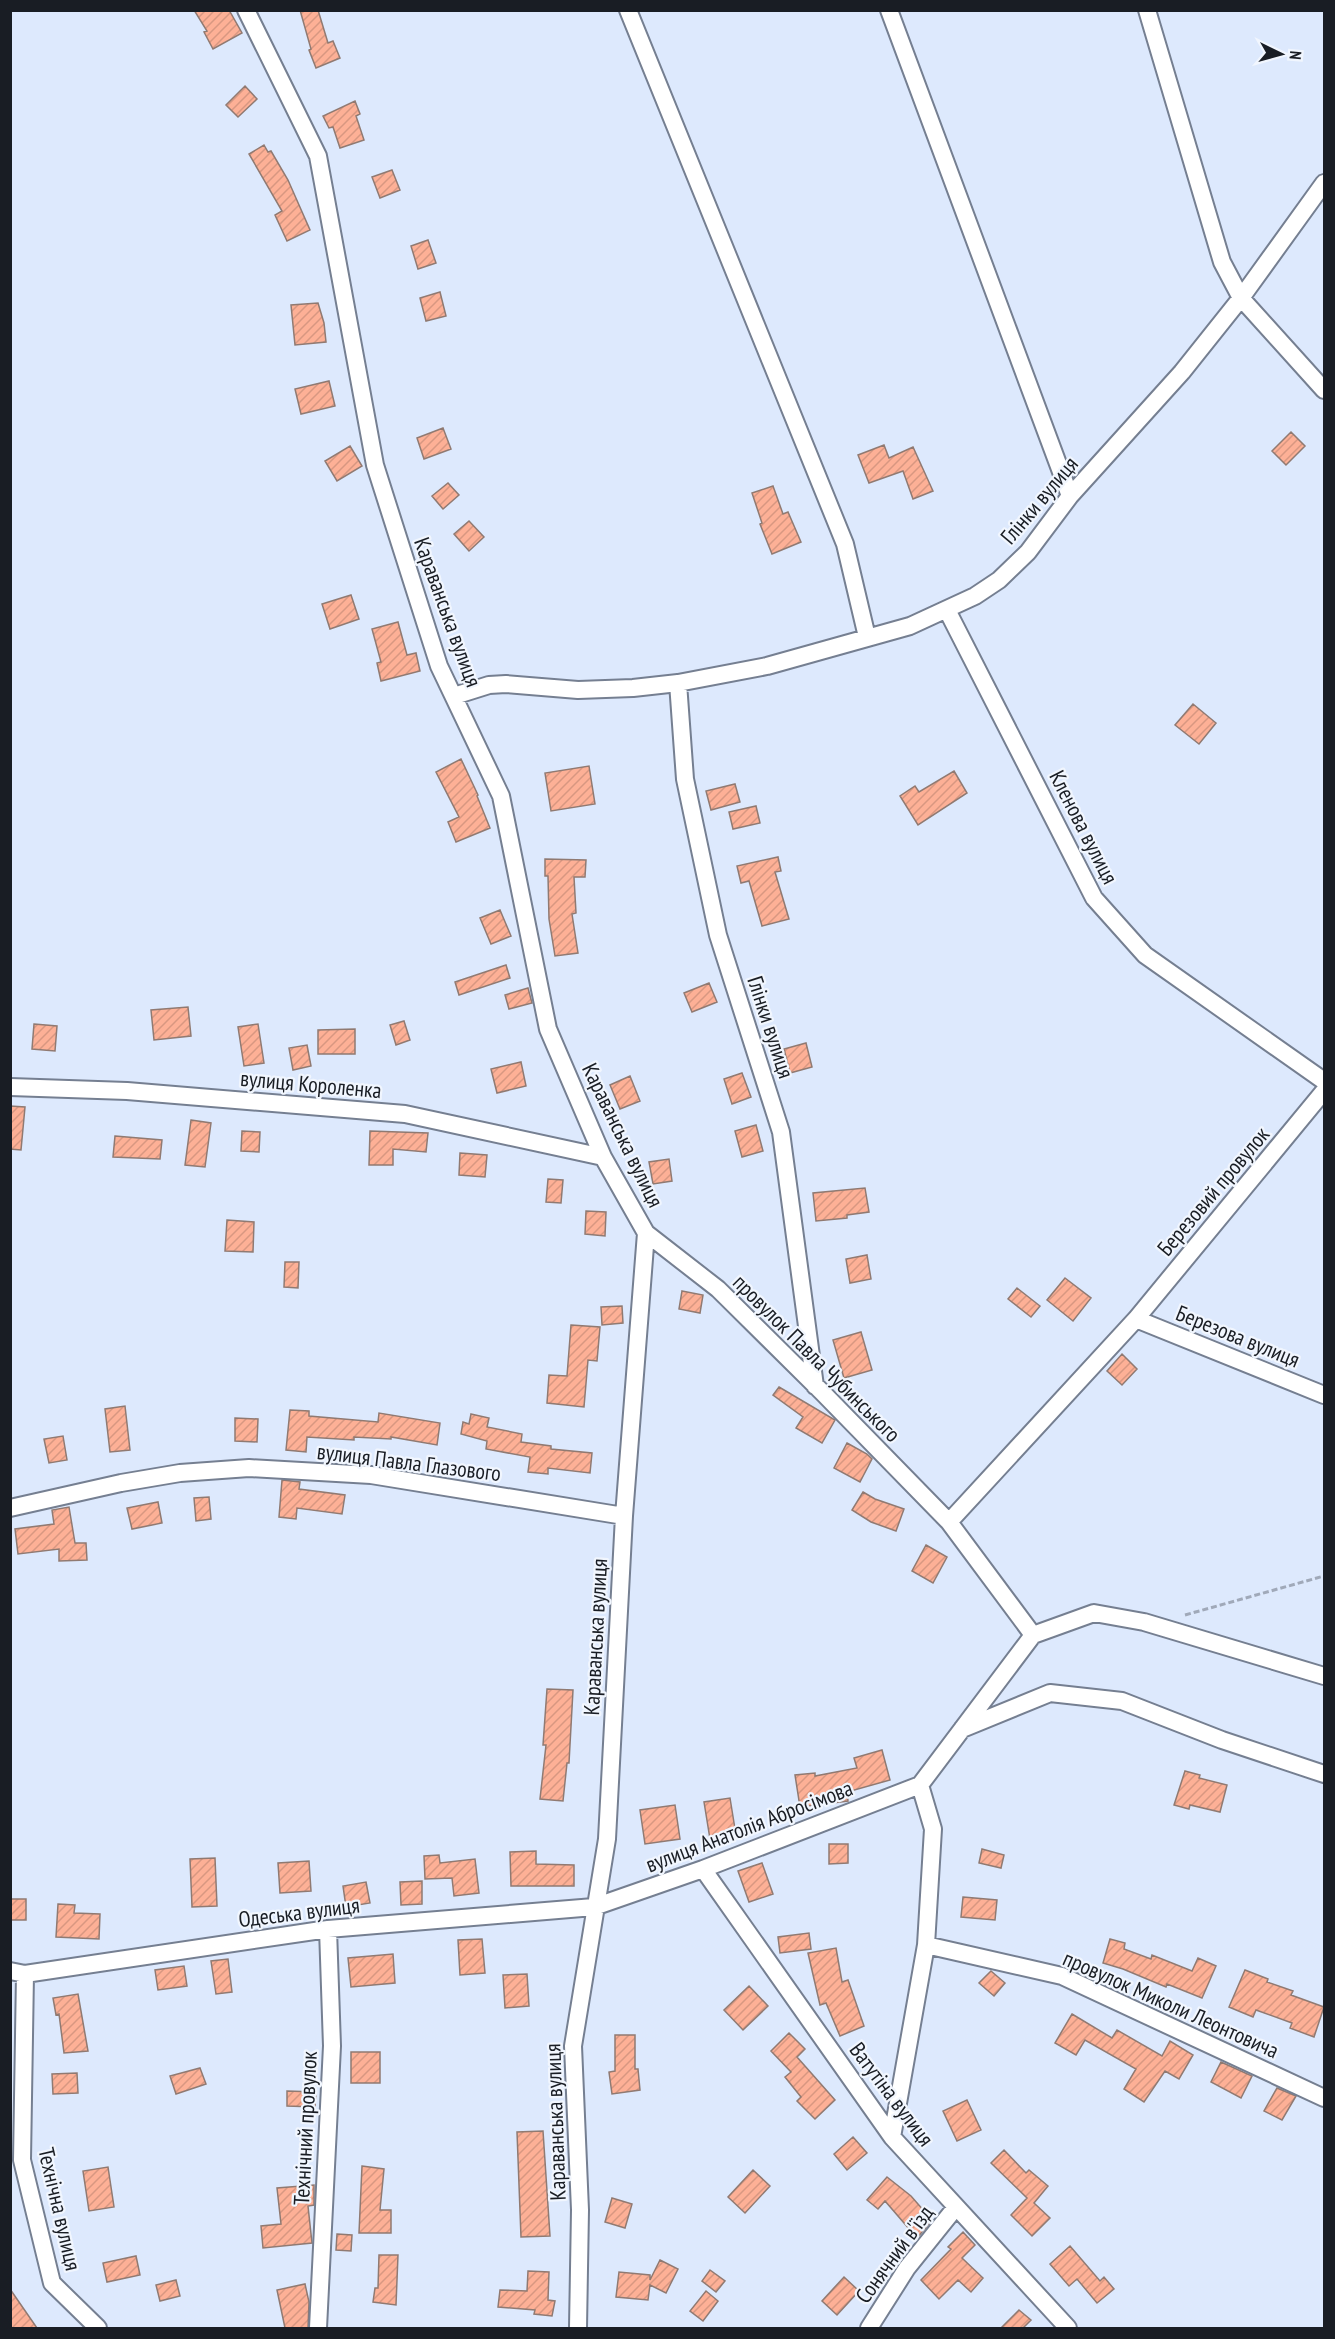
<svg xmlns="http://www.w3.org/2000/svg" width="1335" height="2339" font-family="'PT Sans Narrow',sans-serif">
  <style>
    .building { fill: url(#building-hatch); stroke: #907a72; stroke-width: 1.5 }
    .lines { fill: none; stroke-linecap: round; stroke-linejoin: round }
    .minor-casing { stroke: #757f91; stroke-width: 20 }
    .path { stroke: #a0a9b9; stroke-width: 3; stroke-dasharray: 6 3; stroke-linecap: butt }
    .minor { stroke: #fff; stroke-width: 16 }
    .labels { text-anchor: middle; stroke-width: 4.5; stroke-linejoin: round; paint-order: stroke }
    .street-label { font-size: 22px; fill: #191d24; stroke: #f1f6fe }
  </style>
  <defs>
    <pattern id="building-hatch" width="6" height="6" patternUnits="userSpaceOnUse" patternTransform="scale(1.5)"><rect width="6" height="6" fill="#fdb096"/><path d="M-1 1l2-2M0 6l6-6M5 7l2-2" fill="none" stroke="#d89781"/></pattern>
  </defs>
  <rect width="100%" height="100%" fill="#dde9fd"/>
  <path class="building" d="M194 10H229L242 33 213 49 204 32 207 31Z
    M300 10H318L328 43 333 41 340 58 316 68 309 50 311 49Z
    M245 86 257 99 238 117 226 105Z
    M355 101 360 114 356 116 364 140 340 148 333 127 329 128 323 116Z
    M264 145 268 152 271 151 288 180 310 230 287 241 275 215 282 211 249 154Z
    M392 170 400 190 380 198 372 177Z
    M428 240 436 263 418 269 411 246Z
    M440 292 446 316 426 321 420 298Z
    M318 303 324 323 326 342 295 345 291 305Z
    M329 381 335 406 301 414 295 389Z
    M443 428 451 449 424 459 417 438Z
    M1291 432 1305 446 1286 465 1272 451Z
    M884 445 889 458 913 447 933 491 913 499 903 471 869 483 858 455Z
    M350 446 362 466 337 481 325 461Z
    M448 483 459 495 443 509 432 496Z
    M773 486 783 514 788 512 801 542 772 554 760 524 762 523 752 493Z
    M469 521 484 537 469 551 454 534Z
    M351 595 359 619 330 629 322 604Z
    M398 622 407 655 416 653 420 671 381 681 377 663 381 662 372 629Z
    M1193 704 1216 723 1199 744 1175 725Z
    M461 759 478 795 477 796 490 828 456 842 448 822 459 817 436 772Z
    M589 766 595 804 551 811 545 773Z
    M954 771 967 793 918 825 900 796 915 786 919 792Z
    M735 784 740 802 711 810 706 791Z
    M756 806 760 823 733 829 729 812Z
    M778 857 781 871 775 872 789 919 762 926 749 881 741 883 737 866Z
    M545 859 586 860 585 877H574L576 913 572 914 578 953 555 956 549 919 548 876H545Z
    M500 910 511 936 491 944 480 918Z
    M506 965 510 978 459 995 455 982Z
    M709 983 717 1002 692 1012 684 993Z
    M528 988 532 1003 509 1009 505 995Z
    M188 1007 191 1036 154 1040 151 1010Z
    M404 1021 410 1040 396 1045 390 1025Z
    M34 1024 57 1026 55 1051 32 1049Z
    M258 1024 264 1063 244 1066 238 1027Z
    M355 1029V1054H318V1030Z
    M806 1043 812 1067 790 1073 784 1049Z
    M307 1045 311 1066 293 1070 289 1048Z
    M521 1062 526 1086 497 1093 491 1069Z
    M742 1073 751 1097 732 1104 724 1079Z
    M630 1076 640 1101 620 1109 610 1085Z
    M10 1106 25 1107 21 1150 10 1149Z
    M191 1120 211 1123 205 1167 185 1165Z
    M756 1125 763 1151 742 1157 735 1131Z
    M242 1131 260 1132 259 1152 241 1151Z
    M370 1131 428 1133 426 1152 393 1149V1165H369Z
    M115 1136 162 1140 160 1159 113 1157Z
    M460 1153 487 1155 485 1177 459 1175Z
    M669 1159 672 1181 653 1184 649 1162Z
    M548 1179 563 1180 561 1203 546 1202Z
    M865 1188 869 1212 847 1215V1218L816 1221 813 1193Z
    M586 1211 606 1212 605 1236 585 1234Z
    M227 1220 254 1222 253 1252 225 1251Z
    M867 1255 871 1279 850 1283 846 1259Z
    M285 1262H299L298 1288 284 1287Z
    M1065 1278 1091 1298 1073 1321 1047 1300Z
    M1017 1288 1040 1306 1031 1317 1008 1299Z
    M682 1291 703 1295 700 1313 679 1309Z
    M622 1306 623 1323 602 1325 601 1307Z
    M571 1325 600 1327 597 1361 588 1360 584 1407 547 1403 549 1375 567 1376Z
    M861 1332 872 1370 844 1378 833 1340Z
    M1122 1354 1137 1369 1122 1385 1107 1371Z
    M779 1387 835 1420 822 1443 796 1428 803 1417 773 1395Z
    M125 1406 130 1450 110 1452 105 1409Z
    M290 1410 309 1411V1416L378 1422 379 1413 440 1423 437 1445 391 1437V1439L354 1437V1440L307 1437 306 1452 286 1450Z
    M471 1414 489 1418 487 1427 522 1434 521 1442 551 1446V1449L592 1453 590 1473 548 1468V1474L528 1472 530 1457 486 1449 487 1441 461 1434 463 1422 469 1424Z
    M235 1418 258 1419 257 1442 235 1441Z
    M63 1436 67 1460 49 1463 44 1439Z
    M847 1443 867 1454 872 1459 860 1482 834 1468Z
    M282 1480 300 1482 299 1489 345 1495 342 1514 297 1508 296 1519 279 1517Z
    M863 1492 875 1499 904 1509 896 1531 871 1522 852 1510Z
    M209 1497 211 1519 196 1521 194 1498Z
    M158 1502 162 1523 132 1529 127 1508Z
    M69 1507 75 1543H86L87 1560 59 1561V1549L18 1554 15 1529 54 1524 52 1510Z
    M926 1545 947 1557 933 1583 912 1571Z
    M547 1689 573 1690 569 1763H567L563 1801 540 1799 546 1745H543Z
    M882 1750 890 1780 847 1792 848 1801 800 1807 795 1775 815 1773V1776L857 1768 854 1758Z
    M1185 1771 1200 1775 1199 1778 1227 1785 1220 1812 1190 1805 1189 1809 1174 1805Z
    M730 1798 736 1835 710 1839 704 1802Z
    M675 1805 680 1839 645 1844 640 1810Z
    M829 1844H848V1863L829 1864Z
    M982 1849 1004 1855 1001 1868 979 1863Z
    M536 1851V1864L574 1865V1886H511L510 1852Z
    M439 1855 440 1863 475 1859 479 1893 454 1896 452 1878 425 1879 424 1856Z
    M215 1858 217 1906 192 1907 190 1859Z
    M309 1861 311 1891 280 1893 278 1863Z
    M762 1863 773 1894 749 1902 738 1871Z
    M422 1881V1904L401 1905 400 1882Z
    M366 1882 370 1903 346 1907 343 1886Z
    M963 1897 997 1900 995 1920 961 1917Z
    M10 1899H26V1920H10Z
    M58 1904 75 1905 74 1913 100 1914 99 1939 56 1937Z
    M809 1933 811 1949 780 1953 778 1937Z
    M482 1939 485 1973 460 1975 458 1940Z
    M1110 1939 1125 1943 1124 1949 1151 1959 1152 1955 1192 1971 1198 1958 1216 1966 1202 1998 1167 1984 1166 1987 1123 1969 1103 1963Z
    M836 1948 842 1982 848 1980 864 2026 840 2036 826 2003 820 2005 808 1953Z
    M393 1954 395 1983 351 1987 348 1958Z
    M228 1959 232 1992 216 1994 211 1961Z
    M184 1966 187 1986 158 1990 155 1970Z
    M1245 1970 1268 1979 1267 1982 1293 1991 1291 1995 1324 2007 1314 2037 1290 2028 1292 2023 1256 2010 1253 2017 1229 2007Z
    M991 1971 1005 1983 994 1996 979 1983Z
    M527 1974 529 2006 505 2008 503 1975Z
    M749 1986 768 2006 743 2030 724 2010Z
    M78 1994 88 2051 64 2053 59 2014 56 2015 53 1998Z
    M1072 2014 1112 2038 1117 2030 1162 2056 1170 2041 1193 2055 1179 2079 1165 2071 1144 2102 1124 2089 1136 2069 1085 2040 1076 2055 1055 2043Z
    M789 2033 805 2049 797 2057 835 2100 815 2119 797 2101 801 2097 785 2077 791 2072 771 2051Z
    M615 2035H635V2069H638L640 2090 612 2094 609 2072 615 2071Z
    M351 2052H380V2083H351Z
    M1221 2062 1252 2076 1241 2098 1211 2082Z
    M200 2068 206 2084 176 2094 170 2076Z
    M77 2073 78 2093 53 2094 52 2074Z
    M1277 2088 1296 2096 1282 2120 1264 2111Z
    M287 2091 316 2092 315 2107 287 2106Z
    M967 2100 981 2130 957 2141 943 2111Z
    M543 2131 550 2236 521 2237 517 2132Z
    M853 2137 867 2153 847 2170 834 2154Z
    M1004 2150 1026 2173 1029 2170 1048 2186 1034 2203 1050 2218 1032 2236 1011 2215 1027 2198 991 2163Z
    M362 2166 384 2169 380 2210H391V2233H359Z
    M108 2167 114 2207 89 2211 83 2171Z
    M753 2170 770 2186 745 2213 728 2197Z
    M887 2177 911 2196 932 2220 917 2238 885 2201 878 2209 867 2200Z
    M314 2185V2205L308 2206 312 2243 263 2248 261 2226 281 2224 277 2188Z
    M612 2198 632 2204 625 2228 605 2222Z
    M963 2232 975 2245 962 2258 983 2278 971 2292 958 2280 939 2299 921 2280 951 2249 948 2247Z
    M337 2234 352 2235 351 2251 336 2250Z
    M1070 2246 1100 2281 1104 2277 1114 2289 1097 2303 1077 2279 1069 2286 1050 2264Z
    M379 2255H398L396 2305 373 2302 375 2288H378Z
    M136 2256 140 2275 107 2282 103 2263Z
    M660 2260 678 2269 666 2293 650 2285 648 2300 616 2297 619 2272 650 2275V2280Z
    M710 2270 725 2281 716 2292 702 2281Z
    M528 2271 549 2272 548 2300 555 2301 552 2316 534 2314 535 2310 498 2307 500 2290 527 2291Z
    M844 2277 859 2291 837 2315 822 2301Z
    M176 2280 180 2296 160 2301 156 2285Z
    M305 2284 309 2302 308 2328H285L277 2290Z
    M10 2289 37 2328H10Z
    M706 2291 718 2301 703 2321 690 2311Z
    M1019 2310 1031 2320 1023 2328H1001Z"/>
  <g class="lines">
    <g class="minor-casing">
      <path id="minor" d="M246 10 318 156 375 465 439 666 501 796 548 1029 603 1157 646 1233 624 1516 607 1839 573 2046 580 2210 578 2328
        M628 10 845 544 867 637
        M889 10 1070 496
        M1147 10 1222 262 1241 298 1324 390
        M947 610 1094 898 1145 955 1324 1081
        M678 683 685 779 718 935 781 1132 815 1386
        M454 696 489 685 506 684 578 690 633 688 678 683 767 666 910 626 975 596 999 580 1028 552 1070 496 1182 372 1241 298 1324 183
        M10 1087 127 1091 405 1114 603 1157
        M646 1233 718 1289 823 1393 949 1522 1033 1635
        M1136 1319 1324 1395
        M10 1508 121 1483 180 1473 249 1468 371 1475 624 1516
        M949 1522 1136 1319 1324 1091
        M962 1729 1050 1693 1122 1701 1222 1740 1324 1774
        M920 1785 1033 1635 1094 1613 1144 1622 1324 1676
        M703 1869 892 2137 1068 2328
        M926 1945 1062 1976 1324 2098
        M10 1971 25 1974 328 1929 594 1907 703 1869 920 1785
        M25 1974 22 2160 52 2283 98 2328
        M892 2137 926 1945 933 1829 920 1785
        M318 2328 332 2046 328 1929
        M869 2328 907 2268 956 2207"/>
    </g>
    <path class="path" d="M1185 1615 1324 1576"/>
    <use href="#minor" class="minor"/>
  </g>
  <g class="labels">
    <g class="street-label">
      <text transform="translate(1039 500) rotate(-50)" y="8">Глінки вулиця</text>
      <text transform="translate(448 612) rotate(70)" y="8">Караванська вулиця</text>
      <text transform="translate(1084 827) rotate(63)" y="8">Кленова вулиця</text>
      <text transform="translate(771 1027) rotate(72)" y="8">Глінки вулиця</text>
      <text transform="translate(311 1084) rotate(5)" y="8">вулиця Короленка</text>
      <text transform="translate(623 1135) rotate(64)" y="8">Караванська вулиця</text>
      <text transform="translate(1213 1191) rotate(-50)" y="8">Березовий провулок</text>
      <text transform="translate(1238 1336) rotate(22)" y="8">Березова вулиця</text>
      <text transform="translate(817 1358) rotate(45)" y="8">провулок Павла Чубинського</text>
      <text transform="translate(409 1462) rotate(7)" y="8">вулиця Павла Глазового</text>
      <text transform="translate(595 1637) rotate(-87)" y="8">Караванська вулиця</text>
      <text transform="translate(749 1826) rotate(-21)" y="8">вулиця Анатолія Абросімова</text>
      <text transform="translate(299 1912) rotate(-7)" y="8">Одеська вулиця</text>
      <text transform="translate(1171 2004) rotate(24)" y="8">провулок Миколи Леонтовича</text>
      <text transform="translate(892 2094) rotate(53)" y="8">Ватутіна вулиця</text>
      <text transform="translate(555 2122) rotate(-92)" y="8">Караванська вулиця</text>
      <text transform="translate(305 2128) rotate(-87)" y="8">Технічний провулок</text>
      <text transform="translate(60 2209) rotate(77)" y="8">Технічна вулиця</text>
      <text transform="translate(894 2254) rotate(-54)" y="8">Сонячний в'їзд</text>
    </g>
  </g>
  <rect width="1335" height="2339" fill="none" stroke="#191d24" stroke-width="24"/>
  <g transform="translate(1281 54) rotate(95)" stroke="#f1f6fe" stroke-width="4.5" paint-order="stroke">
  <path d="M0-4.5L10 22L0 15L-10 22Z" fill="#191d24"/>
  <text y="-9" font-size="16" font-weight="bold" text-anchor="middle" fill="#191d24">N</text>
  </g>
</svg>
